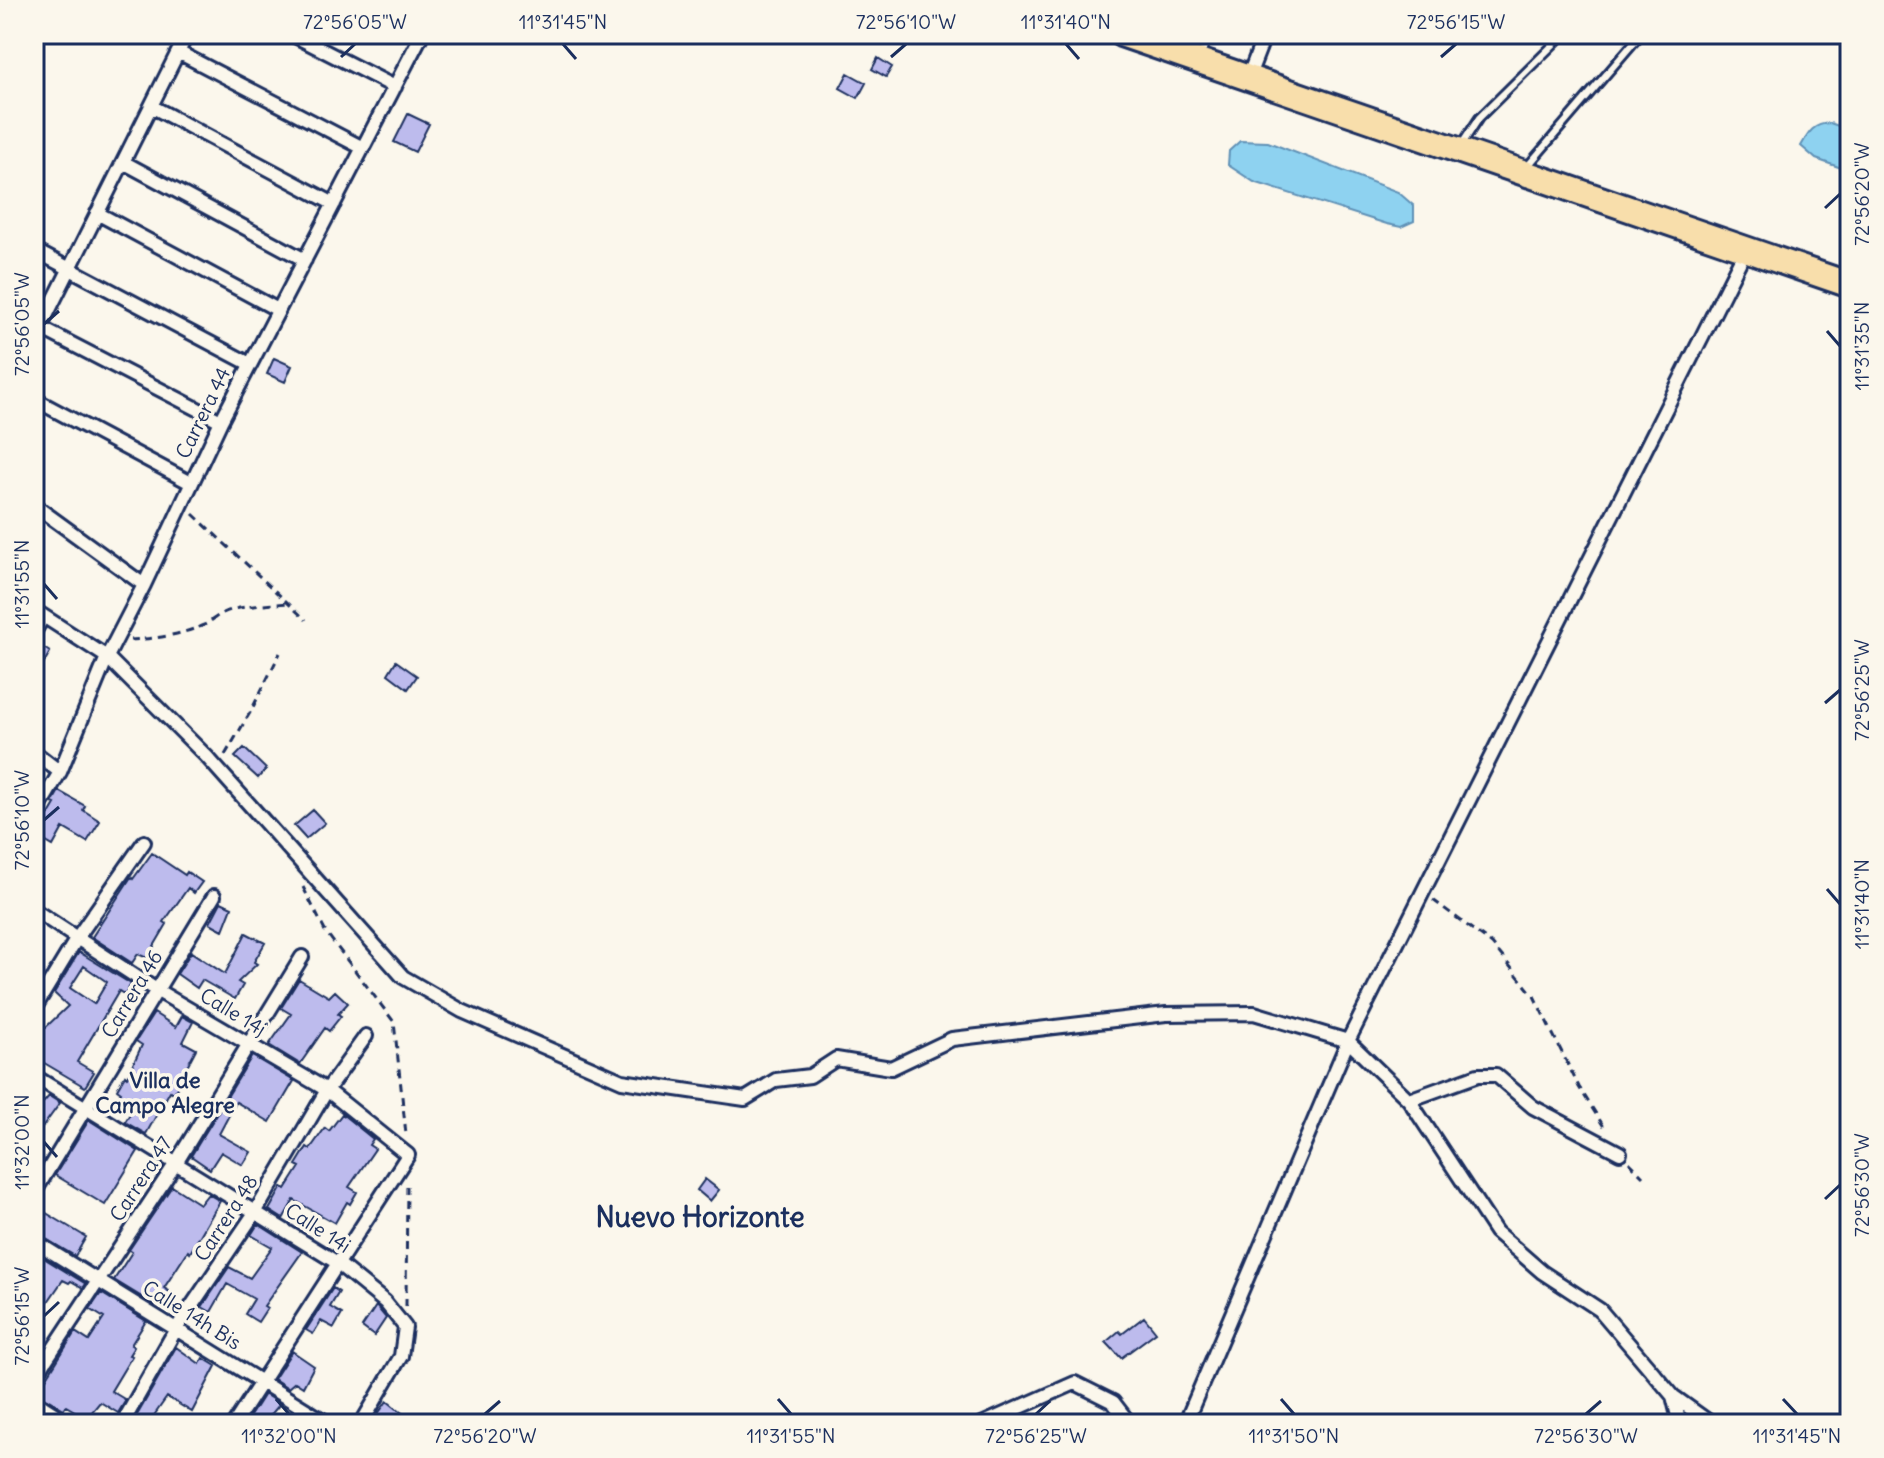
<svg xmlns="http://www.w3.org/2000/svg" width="1884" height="1458" font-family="Delius,sans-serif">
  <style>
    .water { fill: #8ed2f0; stroke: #6091b6; stroke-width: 2 }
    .building { fill: #bdbbed; stroke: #1b2f5e; stroke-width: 2; fill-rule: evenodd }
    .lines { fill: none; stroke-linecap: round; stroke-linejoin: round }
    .lane-casing { stroke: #1b2f5e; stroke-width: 12 }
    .street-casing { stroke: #1b2f5e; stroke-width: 18 }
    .highway-casing { stroke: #1b2f5e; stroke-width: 30 }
    .path { stroke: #1b2f5e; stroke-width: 3; stroke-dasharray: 8 6; stroke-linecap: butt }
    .lane { stroke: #fbf7ec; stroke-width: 6 }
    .street { stroke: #fbf7ec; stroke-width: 12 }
    .highway { stroke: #f8deab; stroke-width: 24 }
    .ticks { fill: none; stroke: #1b2f5e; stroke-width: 3 }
    .labels { text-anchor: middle; stroke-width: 7; stroke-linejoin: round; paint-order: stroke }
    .street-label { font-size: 20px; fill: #1b2f5e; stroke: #fbf7ec }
    .neighbourhood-label { font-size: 22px; font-weight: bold; fill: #1b2f5e; stroke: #fbf7ec }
    .district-label { font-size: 28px; font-weight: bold; fill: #1b2f5e; stroke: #fbf7ec }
    .neatline { fill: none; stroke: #1b2f5e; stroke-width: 3 }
    .ticks-label { font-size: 20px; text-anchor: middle; fill: #1b2f5e }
  </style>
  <rect width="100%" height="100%" fill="#fbf7ec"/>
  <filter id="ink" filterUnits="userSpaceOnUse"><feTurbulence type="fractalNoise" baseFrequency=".0125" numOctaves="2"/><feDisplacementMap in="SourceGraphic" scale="16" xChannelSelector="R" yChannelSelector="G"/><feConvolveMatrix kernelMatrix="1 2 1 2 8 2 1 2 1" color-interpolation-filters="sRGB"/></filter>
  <g filter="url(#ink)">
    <path class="water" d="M1830 123 1850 130V171L1816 159 1801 146C1809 132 1813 124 1830 123Z
      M1240 141 1268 142 1398 192 1414 206V221L1401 227 1387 224 1254 182 1228 165 1229 151Z"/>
    <path class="building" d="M878 58 892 67 886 77 872 69Z
      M848 73 866 83 858 98 840 88Z
      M408 114 429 124 415 152 394 142Z
      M274 358 292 366 285 382 267 374Z
      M34 642 50 652 34 680Z
      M396 661 417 676 408 689 388 674Z
      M244 748 266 769 258 778 235 757Z
      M59 791 85 806 83 810 100 821 87 842 63 828 53 846 36 836 55 804 52 803Z
      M313 810 325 823 306 839 294 826Z
      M152 853 185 875 187 872 202 882 194 893 188 888 164 922 167 924 147 958 138 954 132 963 92 937 131 877 133 879Z
      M221 902 232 907 223 930 210 923Z
      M246 933 265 943 254 962 257 964 238 982 243 985 235 999 202 980 197 988 177 974 191 952 225 974Z
      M79 952 131 984 125 995 119 991 77 1062 94 1072 85 1087 34 1057V1021L46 1027 68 1006 54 993ZM84 966 107 982 94 1004 70 988Z
      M299 979 329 997 335 991 348 1003 338 1014 341 1016 329 1031 325 1028 300 1064 269 1045 291 1014 281 1008Z
      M154 1013 176 1027 182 1016 193 1022 183 1042 196 1049 186 1068 188 1069 174 1093 170 1091 146 1134 125 1122 131 1112 115 1103 121 1092 117 1089 125 1075 127 1077 142 1045 136 1041Z
      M252 1056 294 1081 270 1122 236 1102 219 1134 251 1152 243 1165 221 1152 210 1169 191 1156Z
      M34 1095 44 1102 49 1096 60 1103 34 1139Z
      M342 1114 373 1139 369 1145 375 1149 349 1187 357 1192 350 1204 347 1202 335 1223 294 1200 283 1219 269 1210 282 1187 286 1189 300 1167 296 1165 307 1147 310 1149 325 1128 329 1131Z
      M89 1120 138 1151 105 1205 55 1175Z
      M705 1179 719 1190 710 1201 697 1190Z
      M172 1186 200 1204 208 1194 220 1201 190 1253 188 1251 164 1288 169 1291 163 1305 157 1301 155 1305 114 1280 132 1252 129 1250Z
      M38 1208 86 1237 75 1256 34 1232V1216Z
      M258 1224 302 1252 264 1306 267 1308 258 1322 245 1314 254 1299 227 1284 211 1312 202 1307 229 1267 250 1278 272 1247 251 1235Z
      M34 1252 86 1284 83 1288 71 1281 69 1283 63 1280 34 1322Z
      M333 1288 339 1292 330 1307 342 1314 334 1328 321 1321 313 1334 306 1330Z
      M101 1293 146 1321 131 1345 134 1347 129 1355 132 1356 111 1391 126 1400 118 1413 100 1402 87 1418 66 1406 64 1409 37 1393 75 1332 89 1341 104 1318 90 1309Z
      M376 1306 386 1318 374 1336 362 1327Z
      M1144 1317 1156 1332 1121 1358 1106 1342 1119 1331 1122 1334Z
      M176 1347 200 1364 203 1358 216 1366 192 1412 167 1397 148 1424H132Z
      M292 1351 314 1366 303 1387 295 1382 288 1388 274 1379Z
      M264 1394 280 1404 263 1424H245Z
      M387 1401 416 1424H371Z"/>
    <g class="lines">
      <g class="lane-casing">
        <path id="lane" d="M1201 54 1209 34
          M1462 144 1479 118 1564 34
          M1526 168 1641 34"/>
      </g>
      <g class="street-casing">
        <path id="street" d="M291 34 395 87
          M178 52 363 148
          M1248 78 1265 34
          M151 106 334 204
          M123 162 305 260
          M97 213 278 310
          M34 250 250 364
          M35 325 221 421
          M34 340 187 34
          M34 399 191 483
          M34 505 144 585
          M34 610 107 657 207 757 403 977 462 1011 622 1081 745 1099 776 1080 810 1076 836 1059 891 1068 952 1039 1166 1014 1254 1013 1348 1041 1409 1100 1496 1232 1542 1272 1600 1310 1673 1396 1712 1424
          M34 632 43 617
          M34 752 60 772
          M34 816 60 772 107 657 144 585 221 421 422 34
          M34 910 158 991 327 1090 408 1155 234 1424
          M34 1009 77 938 144 842
          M34 1076 336 1262 385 1302 405 1327 401 1356 361 1424
          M1409 1100 1478 1075H1496L1533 1107 1620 1153
          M34 1193 214 896
          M34 1241 329 1424
          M34 1378 176 1163 302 957
          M1673 1396 1680 1424
          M34 1401 70 1424
          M122 1424 176 1329 256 1211 327 1090 366 1036
          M982 1424 1075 1383 1113 1402 1130 1424
          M1185 1424 1348 1041 1746 249"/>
      </g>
      <g class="highway-casing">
        <path id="highway" d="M1121 34 1850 285"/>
      </g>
      <path class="path" d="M193 514 306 620
        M130 640C154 639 181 635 204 625 211 622 217 615 225 612 244 605 268 605 288 603
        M225 755 251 711 280 653
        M303 887 325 931 394 1022 406 1134
        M1433 900 1492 944 1534 996 1579 1087 1606 1130
        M1629 1162 1643 1176
        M406 1306 407 1181"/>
      <use href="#lane" class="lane"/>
      <use href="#street" class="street"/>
      <use href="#highway" class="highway"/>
    </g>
  </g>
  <path class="ticks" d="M563 44 576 59M1066 44 1079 59M341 57 355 44M891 57 906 44M1441 57 1456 44M1825 208 1840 194M44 324 59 311M1827 331 1840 346M44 584 57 599M1825 703 1840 690M44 820 59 807M1827 889 1840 904M44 1142 57 1157M1825 1199 1840 1185M44 1316 59 1302M276 1399 289 1414M778 1399 791 1414M1281 1399 1294 1414M1783 1399 1797 1414M485 1414 500 1401M1036 1414 1050 1401M1586 1414 1601 1401"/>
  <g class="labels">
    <g class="street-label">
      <text transform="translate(203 413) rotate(-64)" y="7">Carrera 44</text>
      <text transform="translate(132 994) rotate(-59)" y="7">Carrera 46</text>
      <text transform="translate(233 1012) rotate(31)" y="7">Calle 14j</text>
      <text transform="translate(141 1179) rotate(-57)" y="7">Carrera 47</text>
      <text transform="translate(226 1218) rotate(-57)" y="7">Carrera 48</text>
      <text transform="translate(318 1228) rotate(33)" y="7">Calle 14i</text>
      <text transform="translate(192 1315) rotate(32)" y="7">Calle 14h Bis</text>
    </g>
    <g class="neighbourhood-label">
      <text x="165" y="1088">Villa de<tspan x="165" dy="25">Campo Alegre</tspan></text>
    </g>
    <g class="district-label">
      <text x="700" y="1227">Nuevo Horizonte</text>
    </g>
  </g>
  <rect width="1884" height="1458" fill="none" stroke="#fbf7ec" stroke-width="88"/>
  <rect x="44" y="44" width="1796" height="1370" class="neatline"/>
  <g class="ticks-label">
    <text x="355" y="29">72°56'05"W</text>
    <text x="563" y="29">11°31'45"N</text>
    <text x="906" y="29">72°56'10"W</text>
    <text x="1066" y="29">11°31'40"N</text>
    <text x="1456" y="29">72°56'15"W</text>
    <text transform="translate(1862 194) rotate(-90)" y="7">72°56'20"W</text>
    <text transform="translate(22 324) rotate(-90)" y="7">72°56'05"W</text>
    <text transform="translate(1862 346) rotate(-90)" y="7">11°31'35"N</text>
    <text transform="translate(22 584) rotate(-90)" y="7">11°31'55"N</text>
    <text transform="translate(1862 690) rotate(-90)" y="7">72°56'25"W</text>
    <text transform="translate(22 820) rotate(-90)" y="7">72°56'10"W</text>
    <text transform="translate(1862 904) rotate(-90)" y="7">11°31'40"N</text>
    <text transform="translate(22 1142) rotate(-90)" y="7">11°32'00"N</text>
    <text transform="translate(1862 1185) rotate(-90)" y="7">72°56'30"W</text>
    <text transform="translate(22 1316) rotate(-90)" y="7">72°56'15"W</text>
    <text x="289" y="1443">11°32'00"N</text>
    <text x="485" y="1443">72°56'20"W</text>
    <text x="791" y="1443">11°31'55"N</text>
    <text x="1036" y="1443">72°56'25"W</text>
    <text x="1294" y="1443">11°31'50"N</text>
    <text x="1586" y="1443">72°56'30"W</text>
    <text x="1797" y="1443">11°31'45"N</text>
  </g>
</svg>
